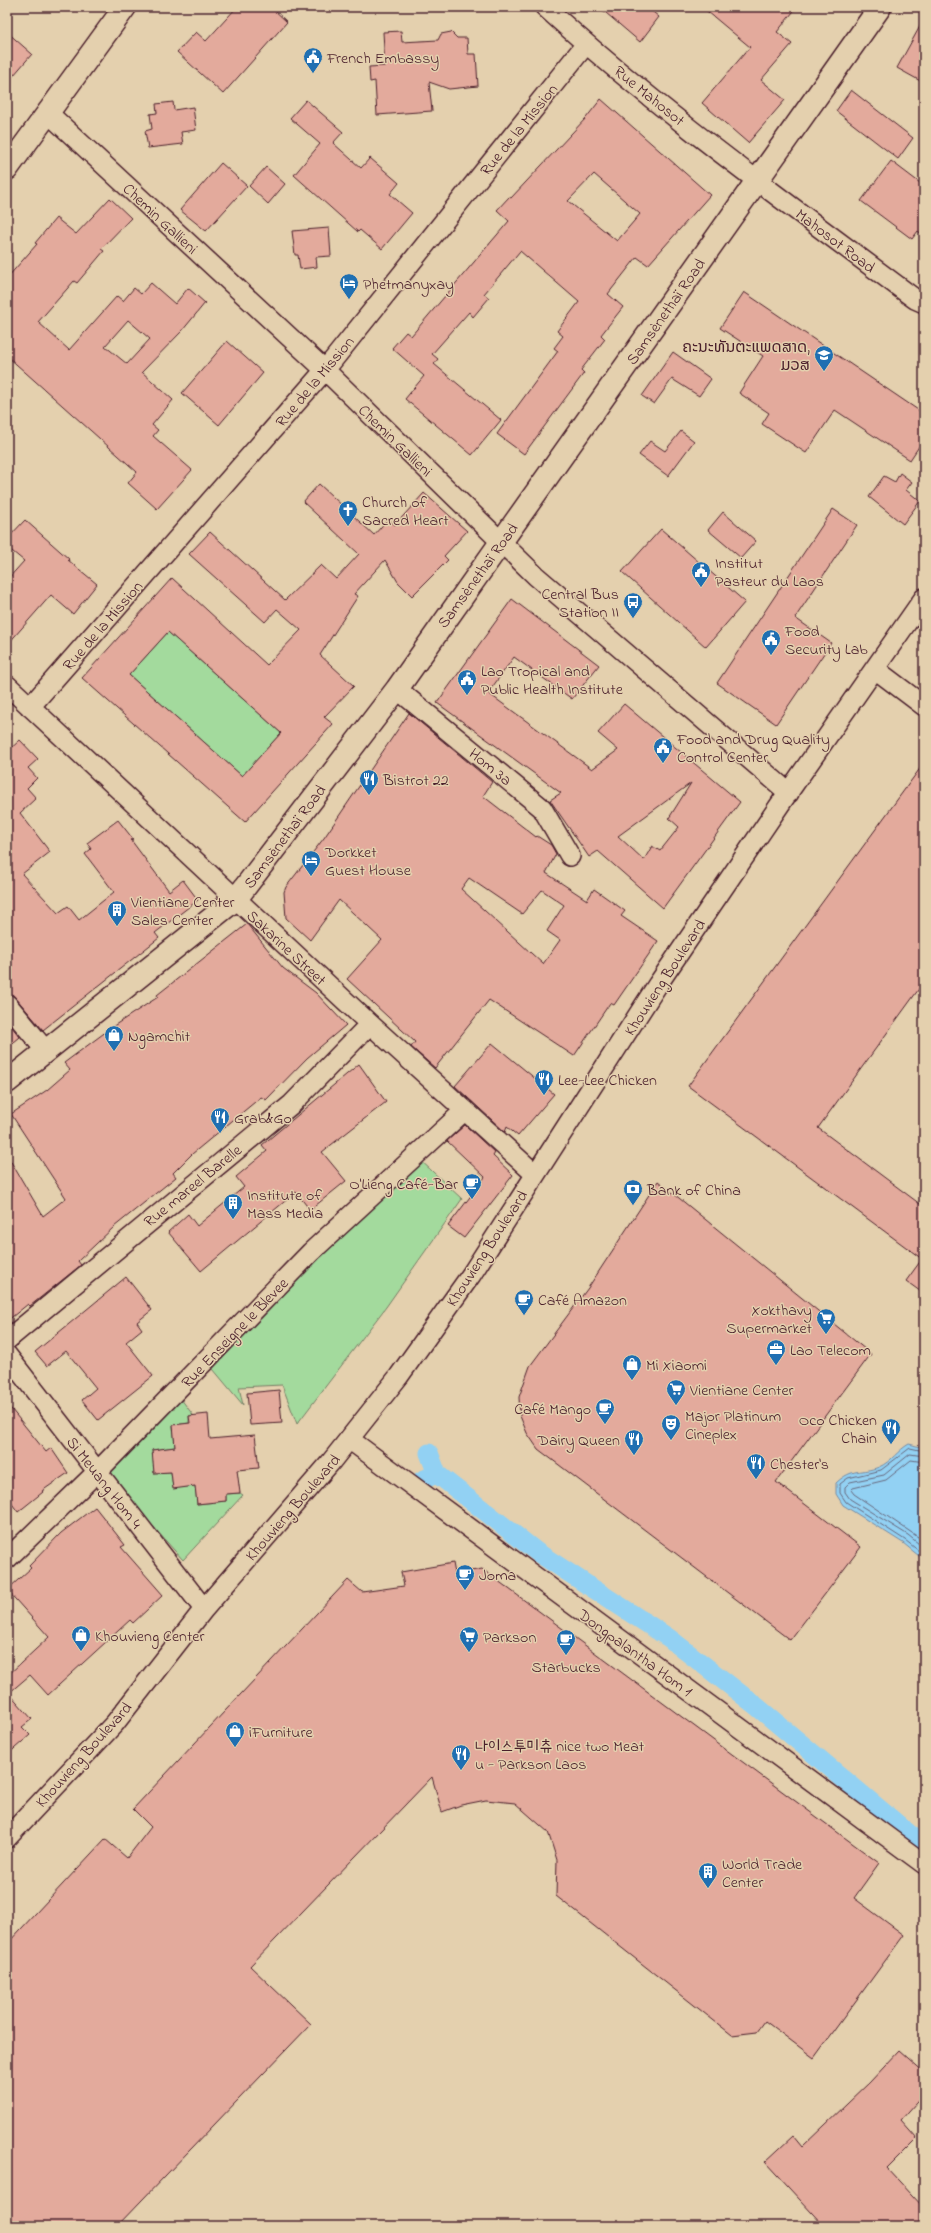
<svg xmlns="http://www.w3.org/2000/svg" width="931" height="2233" font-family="'Indie Flower','Poor Story','Noto Sans Lao',sans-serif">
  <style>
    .green { fill: #a3da9d; stroke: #767c64 }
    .water { fill: #92d1f3; stroke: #758aa3 }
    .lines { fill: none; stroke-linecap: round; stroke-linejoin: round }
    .shore { stroke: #67667b; stroke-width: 1 }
    .canal { stroke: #92d1f3; stroke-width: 19 }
    .building { fill: #e3aa9c; stroke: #4a1f2b; fill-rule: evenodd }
    .minor-casing { stroke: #4a1f2b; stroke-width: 22 }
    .major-casing { stroke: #4a1f2b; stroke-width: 25 }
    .minor { stroke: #e4d0ae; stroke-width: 19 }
    .major { stroke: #e4d0ae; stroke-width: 22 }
    .labels { text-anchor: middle; stroke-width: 3; stroke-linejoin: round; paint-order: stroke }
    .poi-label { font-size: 16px; fill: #4a1f2b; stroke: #e4d0ae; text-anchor: start }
    .street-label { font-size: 16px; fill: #4a1f2b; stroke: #e4d0ae }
  </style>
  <rect width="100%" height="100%" fill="#e4d0ae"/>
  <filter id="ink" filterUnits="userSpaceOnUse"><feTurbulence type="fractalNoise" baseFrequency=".025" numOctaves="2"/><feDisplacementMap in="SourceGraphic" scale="8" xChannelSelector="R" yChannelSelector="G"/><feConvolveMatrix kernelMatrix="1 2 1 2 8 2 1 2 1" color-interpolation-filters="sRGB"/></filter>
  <g filter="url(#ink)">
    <path class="green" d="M168 632 281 733 242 776 129 675Z
      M418 1158 462 1199 386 1307 297 1424 282 1385 239 1387 243 1405 213 1369 311 1262Z
      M178 1395 193 1415 189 1416V1423L173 1425 175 1447 152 1450 154 1473 171 1472 173 1488 195 1486 197 1504 226 1501V1494L240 1493 243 1495 183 1560 106 1474Z"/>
    <path class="water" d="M909 1444 924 1448V1560L903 1543 843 1505 836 1494V1483C853 1467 861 1474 879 1467 891 1462 898 1450 909 1444Z"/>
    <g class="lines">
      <path class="shore" d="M924 1451 910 1448 881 1470 848 1478 840 1484V1493L846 1502 905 1540 924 1555
        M924 1456 910 1454 884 1475 850 1482 845 1487V1492L850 1499 908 1535 924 1548
        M924 1462 911 1460 886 1480 853 1488 851 1490 854 1494 924 1541"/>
      <path class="canal" d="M429 1453 437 1474 537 1552 669 1638 755 1705 924 1846
        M422 1480 437 1474"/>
    </g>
    <path class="building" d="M237 7H271L287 22 223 94 177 52 196 32 206 41Z
      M599 7H647L659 17 640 42Z
      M702 7H797L777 32 792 44 761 80 785 100 748 143 702 103 750 47Z
      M924 19V83L897 68Z
      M401 31 402 42 438 40 441 34 451 32 457 38H467L468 54H476L478 86 449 89 429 82 432 111 377 115 375 81 370 82 369 67 385 66 383 32Z
      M7 32 32 54 7 83Z
      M851 90 913 138 898 159 836 111Z
      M601 99 710 195 648 265 637 257 608 294 623 307 601 335 605 339 581 370 584 373 524 454 497 434 558 351 554 348 563 336 557 331 579 302 520 251 484 294 489 298 473 317 469 312 432 354 438 359 434 364 501 420 472 455 405 399 424 376 392 348 406 332 411 336 509 221 497 210 509 197 511 198 586 118ZM594 174 640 214 617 241 568 201Z
      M306 100 343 132 333 143 361 168 370 158 399 183 390 194 412 213 382 249 360 230 358 232 294 175 320 144 290 118Z
      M173 102 174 110 193 107 196 130 181 132 183 144 148 148 145 131 152 129 150 114 157 113 156 104Z
      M891 161 924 186V236L918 231 912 239 861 201Z
      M221 163 247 186 206 231 180 210Z
      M266 167 285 184 268 204 249 186Z
      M110 198 131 218 101 249 104 251 77 283 74 281 38 322 69 350 117 296 123 301 134 288 141 294 151 283 175 304 188 288 205 303 182 331 142 372 173 400 152 425 158 430 153 436 192 470 157 509 128 483 137 472 7 356V278L37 244 35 243 56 218 76 234ZM128 320 150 339 127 364 105 346Z
      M329 228 331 256 316 257 317 267 300 269 298 255H295L292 231Z
      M744 292 924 414V439L910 460 835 410 806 453 762 424 769 413 739 393 763 356 720 328Z
      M227 341 263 373 219 425 182 393Z
      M673 352 711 379 699 396 672 379 654 404 642 396Z
      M681 431 694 441 668 476 639 455 650 441 665 451Z
      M900 473 912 482 906 490 920 501 903 524 869 497 884 476 895 482Z
      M319 484 374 535 388 519 395 525 424 493 467 531 444 556 448 560 412 596 398 582 385 560 354 594 358 596 320 655 354 686 324 717 333 724 245 822 82 678 172 578 267 665 301 630 277 609 265 622 189 554 210 532 285 600 321 565 336 579 359 554 303 502ZM168 632 281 733 242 776 129 675Z
      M833 509 857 525 795 618 831 643 776 724 717 683Z
      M723 512 756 541 741 558 708 530Z
      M25 520 69 559 68 560 97 584 73 614 51 595 7 645V580L24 561 7 547V539Z
      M661 529 745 602 706 647 622 572Z
      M512 599 599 665 572 699 514 657 488 693 592 769 618 750 598 733 624 704 740 802 663 908 598 851 589 857 550 800 561 793 437 703ZM691 783 669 818 679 827 660 851 652 846 644 860 618 836Z
      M409 713 492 782 483 796 536 837 537 836 551 845 556 854 546 873 587 900 594 889 625 911 621 916 658 941 614 1005 610 1003 574 1056 489 1000 435 1068 411 1047 415 1042 347 979 382 940 339 900 310 940 286 918 284 892 286 887 324 838ZM469 878 522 914 542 890 564 905 547 931 560 940 543 964 461 889Z
      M20 740 38 759 28 768 37 778 27 788 36 798 20 813 50 852 22 874 58 913 68 906 79 920 114 892 85 854 91 849 87 843 118 820 133 839 131 840 169 891 183 880 198 900 155 933 159 938 43 1030 15 997 7 993V752Z
      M924 763V982L818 1128 924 1207V1294L906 1281 922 1259 688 1086Z
      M247 924 283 968 316 993 346 1025 307 1058 266 1100 261 1097 192 1154 173 1173 176 1177 114 1227 78 1261 81 1265 30 1306 28 1304 7 1321V1155L43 1216 66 1198 11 1114 47 1090 70 1070 64 1063 115 1025 158 997 157 995Z
      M7 1021 20 1037 7 1048Z
      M492 1043 554 1094 518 1136 507 1127 505 1132 455 1086Z
      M359 1064 386 1102 322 1152 346 1181 310 1210 296 1192 201 1271 168 1232 188 1214 197 1226 244 1187 236 1177 267 1151 262 1145Z
      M465 1125 495 1153 493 1156 513 1175 464 1238 448 1226 485 1177 447 1141Z
      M658 1181 871 1354 776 1482 861 1547 790 1640 538 1449 527 1433 520 1416 519 1397 530 1366 588 1288Z
      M126 1277 152 1310 137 1322 142 1329 126 1342 153 1376 98 1420 82 1400 96 1388 66 1351 47 1366 35 1352Z
      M279 1390 282 1423 250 1425 247 1393Z
      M7 1404 46 1452 51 1448 68 1473 42 1491 43 1492 18 1512 7 1497Z
      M208 1414 210 1439 255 1435 259 1468 237 1470 240 1493 226 1494V1501L197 1504 195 1486 173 1489 171 1472 154 1473 152 1450 175 1447 173 1425 190 1423 189 1416Z
      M95 1507 125 1545 121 1547 163 1595 133 1623 130 1620 48 1695 30 1675 9 1693 32 1719 22 1727 30 1735 7 1755V1676L49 1637 7 1590 31 1568 29 1566 61 1533Z
      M453 1563 455 1574 482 1569 879 1863 854 1898 904 1935 814 2058 765 2021 757 2032 732 2035 556 1896 557 1860 548 1832 515 1803 486 1800 461 1805 442 1812 432 1777 250 1966 311 2024 117 2226H7V1944L105 1839 127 1858 151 1827 133 1809 348 1580 362 1592 404 1586 401 1572Z
      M899 2051 924 2073V2094L901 2120 917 2138 887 2168 924 2208V2226H824L765 2162 793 2136 802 2147 870 2082Z"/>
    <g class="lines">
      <g class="minor-casing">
        <path id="minor" d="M545 7C661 113 790 205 915 299L924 303
          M47 112 325 370 536 576 789 793
          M875 669 924 706
          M7 685 370 1024 535 1174
          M397 689 542 808 570 856
          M30 707 325 370 586 44
          M7 1004 46 1051
          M7 1340 292 1104 370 1024
          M7 1355 204 1609
          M349 1439 924 1864
          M7 1559 97 1472 311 1252 465 1110
          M7 1838 115 1723 204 1609 330 1463 399 1376 471 1275 658 984 783 800 924 598"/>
      </g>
      <g class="major-casing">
        <path id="major" d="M7 169 125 7
          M7 1082 236 899 397 689 880 7"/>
      </g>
      <use href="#minor" class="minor"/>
      <use href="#major" class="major"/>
    </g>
  </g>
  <defs>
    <g id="civic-pin" transform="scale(1)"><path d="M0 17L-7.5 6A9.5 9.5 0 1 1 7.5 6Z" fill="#1f6fb2" stroke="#e4d0ae"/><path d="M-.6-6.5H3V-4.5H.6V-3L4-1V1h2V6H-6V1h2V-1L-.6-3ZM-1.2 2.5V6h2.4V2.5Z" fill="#fff"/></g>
    <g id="hotel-pin" transform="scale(1)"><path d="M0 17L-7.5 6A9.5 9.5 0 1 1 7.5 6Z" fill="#1f6fb2" stroke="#e4d0ae"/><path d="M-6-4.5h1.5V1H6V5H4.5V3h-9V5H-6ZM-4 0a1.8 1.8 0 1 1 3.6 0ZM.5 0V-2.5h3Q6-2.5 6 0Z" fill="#fff"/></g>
    <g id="university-pin" transform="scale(1)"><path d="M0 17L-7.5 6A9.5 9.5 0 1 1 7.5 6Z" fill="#1f6fb2" stroke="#e4d0ae"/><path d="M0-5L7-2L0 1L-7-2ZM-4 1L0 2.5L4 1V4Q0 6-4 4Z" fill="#fff"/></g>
    <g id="church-pin" transform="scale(1)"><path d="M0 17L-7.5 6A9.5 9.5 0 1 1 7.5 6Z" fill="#1f6fb2" stroke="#e4d0ae"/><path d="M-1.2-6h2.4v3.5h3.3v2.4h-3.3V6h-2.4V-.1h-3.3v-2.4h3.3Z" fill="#fff"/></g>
    <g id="bus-pin" transform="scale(1)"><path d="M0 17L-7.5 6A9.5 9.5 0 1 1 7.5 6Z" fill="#1f6fb2" stroke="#e4d0ae"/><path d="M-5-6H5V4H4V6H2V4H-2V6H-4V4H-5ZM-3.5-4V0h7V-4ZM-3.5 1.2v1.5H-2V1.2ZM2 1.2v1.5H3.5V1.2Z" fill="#fff"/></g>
    <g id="restaurant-pin" transform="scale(1)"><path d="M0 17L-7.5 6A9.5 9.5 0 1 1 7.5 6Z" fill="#1f6fb2" stroke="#e4d0ae"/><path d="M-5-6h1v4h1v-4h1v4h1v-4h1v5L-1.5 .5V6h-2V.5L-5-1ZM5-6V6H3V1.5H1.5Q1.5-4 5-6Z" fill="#fff"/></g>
    <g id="building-pin" transform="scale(1)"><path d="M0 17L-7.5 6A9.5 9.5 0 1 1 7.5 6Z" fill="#1f6fb2" stroke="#e4d0ae"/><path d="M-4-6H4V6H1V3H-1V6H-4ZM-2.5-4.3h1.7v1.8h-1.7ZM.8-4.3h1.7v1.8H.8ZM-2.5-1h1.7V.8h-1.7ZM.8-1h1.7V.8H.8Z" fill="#fff"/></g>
    <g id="shop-pin" transform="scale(1)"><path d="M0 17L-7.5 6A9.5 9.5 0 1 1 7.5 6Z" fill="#1f6fb2" stroke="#e4d0ae"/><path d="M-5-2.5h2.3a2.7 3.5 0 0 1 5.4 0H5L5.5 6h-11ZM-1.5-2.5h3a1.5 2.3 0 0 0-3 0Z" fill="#fff"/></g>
    <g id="cafe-pin" transform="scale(1)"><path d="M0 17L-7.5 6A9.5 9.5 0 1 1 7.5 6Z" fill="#1f6fb2" stroke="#e4d0ae"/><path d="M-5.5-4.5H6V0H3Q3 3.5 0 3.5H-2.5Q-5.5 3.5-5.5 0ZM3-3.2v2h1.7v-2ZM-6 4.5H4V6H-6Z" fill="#fff"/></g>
    <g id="bank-pin" transform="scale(1)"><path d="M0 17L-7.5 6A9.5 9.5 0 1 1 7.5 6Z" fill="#1f6fb2" stroke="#e4d0ae"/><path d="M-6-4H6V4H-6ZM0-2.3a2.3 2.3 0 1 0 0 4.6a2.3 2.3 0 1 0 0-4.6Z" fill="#fff"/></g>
    <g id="supermarket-pin" transform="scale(1)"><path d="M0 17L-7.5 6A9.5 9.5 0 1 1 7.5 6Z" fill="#1f6fb2" stroke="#e4d0ae"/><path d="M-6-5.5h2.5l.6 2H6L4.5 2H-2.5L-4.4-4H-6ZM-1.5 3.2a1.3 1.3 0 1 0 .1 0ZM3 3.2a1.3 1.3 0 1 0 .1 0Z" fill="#fff"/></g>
    <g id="office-pin" transform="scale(1)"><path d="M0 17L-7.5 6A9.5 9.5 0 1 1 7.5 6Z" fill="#1f6fb2" stroke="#e4d0ae"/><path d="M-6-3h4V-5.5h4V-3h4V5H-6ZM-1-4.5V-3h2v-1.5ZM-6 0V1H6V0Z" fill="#fff"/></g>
    <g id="theatre-pin" transform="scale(1)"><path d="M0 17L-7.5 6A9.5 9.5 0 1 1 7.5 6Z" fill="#1f6fb2" stroke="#e4d0ae"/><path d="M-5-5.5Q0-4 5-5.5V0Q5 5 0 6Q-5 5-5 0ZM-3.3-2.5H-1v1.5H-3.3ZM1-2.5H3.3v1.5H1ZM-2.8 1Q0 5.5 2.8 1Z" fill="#fff"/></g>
  </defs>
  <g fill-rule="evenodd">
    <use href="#civic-pin" x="313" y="57"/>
    <use href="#hotel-pin" x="349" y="283"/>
    <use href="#university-pin" x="824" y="355"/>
    <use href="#church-pin" x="348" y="510"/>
    <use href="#civic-pin" x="701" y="571"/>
    <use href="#bus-pin" x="633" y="602"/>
    <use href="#civic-pin" x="771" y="639"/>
    <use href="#civic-pin" x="467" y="679"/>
    <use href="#civic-pin" x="663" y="747"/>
    <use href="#restaurant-pin" x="369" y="779"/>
    <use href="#hotel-pin" x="311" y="860"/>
    <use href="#building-pin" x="117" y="910"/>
    <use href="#shop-pin" x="114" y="1035"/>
    <use href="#restaurant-pin" x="544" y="1079"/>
    <use href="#restaurant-pin" x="220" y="1117"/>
    <use href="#cafe-pin" x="472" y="1183"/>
    <use href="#bank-pin" x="633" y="1189"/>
    <use href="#building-pin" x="233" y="1203"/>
    <use href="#cafe-pin" x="524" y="1299"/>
    <use href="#supermarket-pin" x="826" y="1318"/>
    <use href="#office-pin" x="776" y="1349"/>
    <use href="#shop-pin" x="632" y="1364"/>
    <use href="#supermarket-pin" x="676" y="1389"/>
    <use href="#cafe-pin" x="605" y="1408"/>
    <use href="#theatre-pin" x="671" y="1424"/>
    <use href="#restaurant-pin" x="891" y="1428"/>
    <use href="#restaurant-pin" x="634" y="1439"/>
    <use href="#restaurant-pin" x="756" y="1463"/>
    <use href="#cafe-pin" x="465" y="1574"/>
    <use href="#shop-pin" x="81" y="1635"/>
    <use href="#supermarket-pin" x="469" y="1636"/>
    <use href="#cafe-pin" x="566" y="1639"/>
    <use href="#shop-pin" x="235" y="1731"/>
    <use href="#restaurant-pin" x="461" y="1754"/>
    <use href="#building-pin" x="708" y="1872"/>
  </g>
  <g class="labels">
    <g class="poi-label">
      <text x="327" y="63">French Embassy</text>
      <text x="363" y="289">Phetmanyxay</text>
      <text x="810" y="352" text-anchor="end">ຄະນະທັນຕະແພດສາດ,<tspan x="810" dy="18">ມວສ</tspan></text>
      <text x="362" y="507">Church of<tspan x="362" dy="18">Sacred Heart</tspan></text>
      <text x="715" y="568">Institut<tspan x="715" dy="18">Pasteur du Laos</tspan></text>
      <text x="619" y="599" text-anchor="end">Central Bus<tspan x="619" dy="18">Station II</tspan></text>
      <text x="785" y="636">Food<tspan x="785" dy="18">Security Lab</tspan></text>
      <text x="481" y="676">Lao Tropical and<tspan x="481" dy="18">Public Health Institute</tspan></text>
      <text x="677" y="744">Food and Drug Quality<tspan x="677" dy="18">Control Center</tspan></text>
      <text x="383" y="785">Bistrot 22</text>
      <text x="325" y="857">Dorkket<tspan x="325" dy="18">Guest House</tspan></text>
      <text x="131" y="907">Vientiane Center<tspan x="131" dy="18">Sales Center</tspan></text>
      <text x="128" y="1041">Ngamchit</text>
      <text x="558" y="1085">Lee-Lee Chicken</text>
      <text x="234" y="1123">Grab&amp;Go</text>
      <text x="458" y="1189" text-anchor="end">O'Lieng Café-Bar</text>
      <text x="647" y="1195">Bank of China</text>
      <text x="247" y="1200">Institute of<tspan x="247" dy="18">Mass Media</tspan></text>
      <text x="538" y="1305">Café Amazon</text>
      <text x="812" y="1315" text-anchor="end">Xokthavy<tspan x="812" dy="18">Supermarket</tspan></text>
      <text x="790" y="1355">Lao Telecom</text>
      <text x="646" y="1370">Mi Xiaomi</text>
      <text x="690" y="1395">Vientiane Center</text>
      <text x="591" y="1414" text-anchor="end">Café Mango</text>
      <text x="685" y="1421">Major Platinum<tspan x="685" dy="18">Cineplex</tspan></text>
      <text x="877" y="1425" text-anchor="end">Oco Chicken<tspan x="877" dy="18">Chain</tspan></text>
      <text x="620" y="1445" text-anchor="end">Dairy Queen</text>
      <text x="770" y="1469">Chester's</text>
      <text x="479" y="1580">Joma</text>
      <text x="95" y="1641">Khouvieng Center</text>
      <text x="483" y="1642">Parkson</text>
      <text x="566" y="1672" text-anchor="middle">Starbucks</text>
      <text x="249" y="1737">iFurniture</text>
      <text x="475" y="1751">나이스투미츄 nice two Meat<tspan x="475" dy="18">u - Parkson Laos</tspan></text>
      <text x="722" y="1869">World Trade<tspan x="722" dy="18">Center</tspan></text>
    </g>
    <g class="street-label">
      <text transform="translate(650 95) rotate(39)" y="6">Rue Mahosot</text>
      <text transform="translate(518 129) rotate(-51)" y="6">Rue de la Mission</text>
      <text transform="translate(161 218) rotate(43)" y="6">Chemin Gallieni</text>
      <text transform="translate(836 240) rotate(37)" y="6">Mahosot Road</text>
      <text transform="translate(665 311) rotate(-55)" y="6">Samsènethaï Road</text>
      <text transform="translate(314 381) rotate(-50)" y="6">Rue de la Mission</text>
      <text transform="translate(396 440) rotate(44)" y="6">Chemin Gallieni</text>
      <text transform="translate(477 575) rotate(-54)" y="6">Samsènethaï Road</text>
      <text transform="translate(102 625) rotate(-49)" y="6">Rue de la Mission</text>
      <text transform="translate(491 766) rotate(39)" y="6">Hom 3a</text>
      <text transform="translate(284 836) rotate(-53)" y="6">Samsènethaï Road</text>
      <text transform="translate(287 947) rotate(43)" y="6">Sakarine Street</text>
      <text transform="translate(664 977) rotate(-57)" y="6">Khouvieng Boulevard</text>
      <text transform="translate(192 1185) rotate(-39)" y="6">Rue mareel Barelle</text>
      <text transform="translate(486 1248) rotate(-57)" y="6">Khouvieng Boulevard</text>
      <text transform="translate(234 1332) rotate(-46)" y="6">Rue Enseigne le Blevee</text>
      <text transform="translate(105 1482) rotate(52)" y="6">Si Meuang Hom 4</text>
      <text transform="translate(292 1507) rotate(-49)" y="6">Khouvieng Boulevard</text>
      <text transform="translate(636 1652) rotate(36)" y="6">Dongpalantha Hom 1</text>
      <text transform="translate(83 1754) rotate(-48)" y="6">Khouvieng Boulevard</text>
    </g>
  </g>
  <rect width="931" height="2233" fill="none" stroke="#e4d0ae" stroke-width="24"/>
  <rect x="12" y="12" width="907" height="2209" fill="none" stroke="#4a1f2b" stroke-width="1.5" filter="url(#ink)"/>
</svg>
